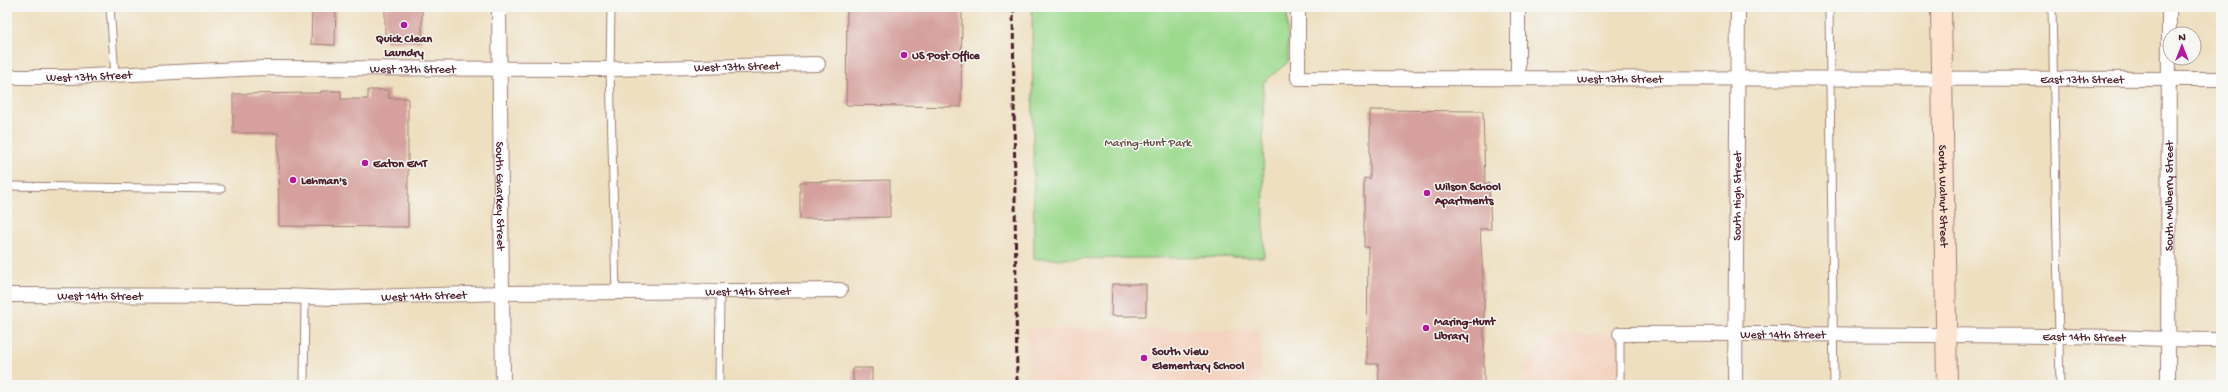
<svg xmlns="http://www.w3.org/2000/svg" width="2228" height="392" font-family="'Gochi Hand',sans-serif">
  <style>
    .built { fill: #f4d3c0 }
    .green { fill: #9dda8f; stroke: #747c5d }
    .building { fill: #d5a09d }
    .lines { fill: none; stroke-linecap: round; stroke-linejoin: round }
    .lane-casing { stroke: #9c7f75; stroke-width: 9 }
    .street-casing { stroke: #9c7f75; stroke-width: 16 }
    .secondary-casing { stroke: #9c7f75; stroke-width: 22 }
    .lane { stroke: #fff; stroke-width: 7 }
    .street { stroke: #fff; stroke-width: 14 }
    .secondary { stroke: #fde4d1; stroke-width: 20 }
    .rail { stroke: #4a1f2b; stroke-width: 3; stroke-dasharray: 6 3; stroke-linecap: butt }
    .poi-dot { fill: #b5179e; stroke: #f6f6f2; stroke-width: 1.5 }
    .labels { text-anchor: middle; stroke-width: 3; stroke-linejoin: round; paint-order: stroke }
    .poi-label { font-size: 12px; font-weight: bold; fill: #4a1f2b; stroke: #f6f6f2; text-anchor: start }
    .street-label { font-size: 12px; fill: #4a1f2b; stroke: #f6f6f2 }
    .park-label { font-size: 12px; fill: #5f4e44; stroke: #f6f6f2 }
  </style>
  <rect width="100%" height="100%" fill="#f6f6f2"/>
  <filter id="ink" filterUnits="userSpaceOnUse"><feTurbulence type="fractalNoise" baseFrequency=".025" numOctaves="2"/><feDisplacementMap in="SourceGraphic" scale="8" xChannelSelector="R" yChannelSelector="G"/><feConvolveMatrix kernelMatrix="1 2 1 2 8 2 1 2 1" color-interpolation-filters="sRGB"/></filter>
  <filter id="wash" filterUnits="userSpaceOnUse"><feTurbulence type="fractalNoise" baseFrequency=".012" numOctaves="4" result="noise"/><feDisplacementMap in="SourceGraphic" scale="16" xChannelSelector="R" yChannelSelector="G"/><feGaussianBlur stdDeviation="0.9" result="paint"/><feColorMatrix in="noise" values="0 0 0 0 0 0 0 0 0 0 0 0 0 0 0 0 0 1.4 0 .05"/><feComposite in="paint" operator="in"/></filter>
  <g filter="url(#wash)">
    <rect width="100%" height="100%" fill="#eedfbf"/>
    <path class="built" d="M1027 329 1261 330V385H1028Z
      M1566 333 1620 334V385H1525L1526 369 1530 356 1543 342Z"/>
    <path class="green" d="M1032 7H1287L1288 62 1263 83 1264 257 1034 259Z"/>
    <g id="blocks">
      <path class="building" d="M312 7H336L335 45 311 44Z
        M385 7H422V42H385Z
        M847 7H962L961 107 846 105Z
        M368 90H389V98H408V227L279 226 278 133H233V94L321 93V91H341V99H368Z
        M1370 110 1483 111 1485 184 1489 183 1491 229H1480L1484 292V385H1379L1378 364H1367L1368 247H1364V178L1370 179Z
        M890 180V217L800 219V182Z
        M1112 284H1146V316H1111Z
        M853 368H872V385H853Z"/>
    </g>
  </g>
  <g filter="url(#ink)">
    <use href="#blocks" fill-opacity="0" stroke="#9c7f75" stroke-width="1"/>
    <g class="lines">
      <g class="lane-casing">
        <path id="lane" d="M110 7 115 75
          M611 7 610 69 616 292
          M1829 7 1834 385
          M2052 7 2060 385
          M7 186 221 189
          M1620 334V385
          M304 385 305 298
          M719 385 720 292"/>
      </g>
      <g class="street-casing">
        <g id="street">
          <path id="s1" d="M499 7 503 385"/>
          <path id="s2" d="M1298 7V78L2221 79"/>
          <path d="M1518 7V78"/>
          <path id="s3" d="M7 77H69L263 68 610 69 818 64"/>
          <path id="s4" d="M7 295 285 296 333 298 503 293 840 290"/>
          <path id="s5" d="M1620 334C1766 333 1912 335 2058 336 2112 336 2167 340 2221 340"/>
          <path id="s6" d="M1735 385 1738 7"/>
          <path id="s7" d="M2168 385 2169 7"/>
        </g>
      </g>
      <g class="secondary-casing">
        <g id="secondary">
          <path id="s8" d="M1941 7 1947 385"/>
        </g>
      </g>
      <use href="#lane" class="lane"/>
      <use href="#street" class="street"/>
      <use href="#secondary" class="secondary"/>
      <path class="rail" d="M1013 7 1017 385"/>
    </g>
  </g>
  <g class="poi-dot">
    <circle cx="404" cy="25" r="4"/>
    <circle cx="904" cy="55" r="4"/>
    <circle cx="365" cy="163" r="4"/>
    <circle cx="293" cy="180" r="4"/>
    <circle cx="1427" cy="193" r="4"/>
    <circle cx="1426" cy="328" r="4"/>
    <circle cx="1144" cy="358" r="4"/>
  </g>
  <g class="labels">
    <g class="poi-label">
      <text x="404" y="42" text-anchor="middle">Quick Clean<tspan x="404" dy="14">Laundry</tspan></text>
      <text x="912" y="59">US Post Office</text>
      <text x="373" y="167">Eaton EMT</text>
      <text x="301" y="184">Lehman's</text>
      <text x="1435" y="190">Wilson School<tspan x="1435" dy="14">Apartments</tspan></text>
      <text x="1434" y="325">Maring-Hunt<tspan x="1434" dy="14">Library</tspan></text>
      <text x="1152" y="355">South View<tspan x="1152" dy="14">Elementary School</tspan></text>
    </g>
    <g class="street-label">
      <text dy="4" stroke="none"><textPath href="#s3" startOffset="730">West 13th Street</textPath></text>
      <text dy="4" stroke="none"><textPath href="#s3" startOffset="406">West 13th Street</textPath></text>
      <text dy="4" stroke="none"><textPath href="#s3" startOffset="82">West 13th Street</textPath></text>
      <text dy="4" stroke="none"><textPath href="#s2" startOffset="393">West 13th Street</textPath></text>
      <text dy="4" stroke="none"><textPath href="#s2" startOffset="855">East 13th Street</textPath></text>
      <text dy="4" stroke="none"><textPath href="#s1" startOffset="189">South Gharkey Street</textPath></text>
      <text dy="4" stroke="none"><textPath href="#s6" startOffset="189">South High Street</textPath></text>
      <text dy="4" stroke="none"><textPath href="#s8" startOffset="189">South Walnut Street</textPath></text>
      <text dy="4" stroke="none"><textPath href="#s7" startOffset="189">South Mulberry Street</textPath></text>
      <text dy="4" stroke="none"><textPath href="#s4" startOffset="741">West 14th Street</textPath></text>
      <text dy="4" stroke="none"><textPath href="#s4" startOffset="93">West 14th Street</textPath></text>
      <text dy="4" stroke="none"><textPath href="#s4" startOffset="417">West 14th Street</textPath></text>
      <text dy="4" stroke="none"><textPath href="#s5" startOffset="163">West 14th Street</textPath></text>
      <text dy="4" stroke="none"><textPath href="#s5" startOffset="464">East 14th Street</textPath></text>
    </g>
    <g class="park-label">
      <text x="1148" y="146">Maring-Hunt Park</text>
    </g>
  </g>
  <rect width="2228" height="392" fill="none" stroke="#f6f6f2" stroke-width="24"/>
  <g transform="translate(2182 46)"><circle r="19" fill="#f6f6f2" stroke="#b1a0a2"/>
  <path d="M0-3L7 15L0 10L-7 15Z" fill="#b5179e"/>
  <text y="-6" font-size="11" font-weight="bold" text-anchor="middle" fill="#4a1f2b">N</text>
  </g>
</svg>
